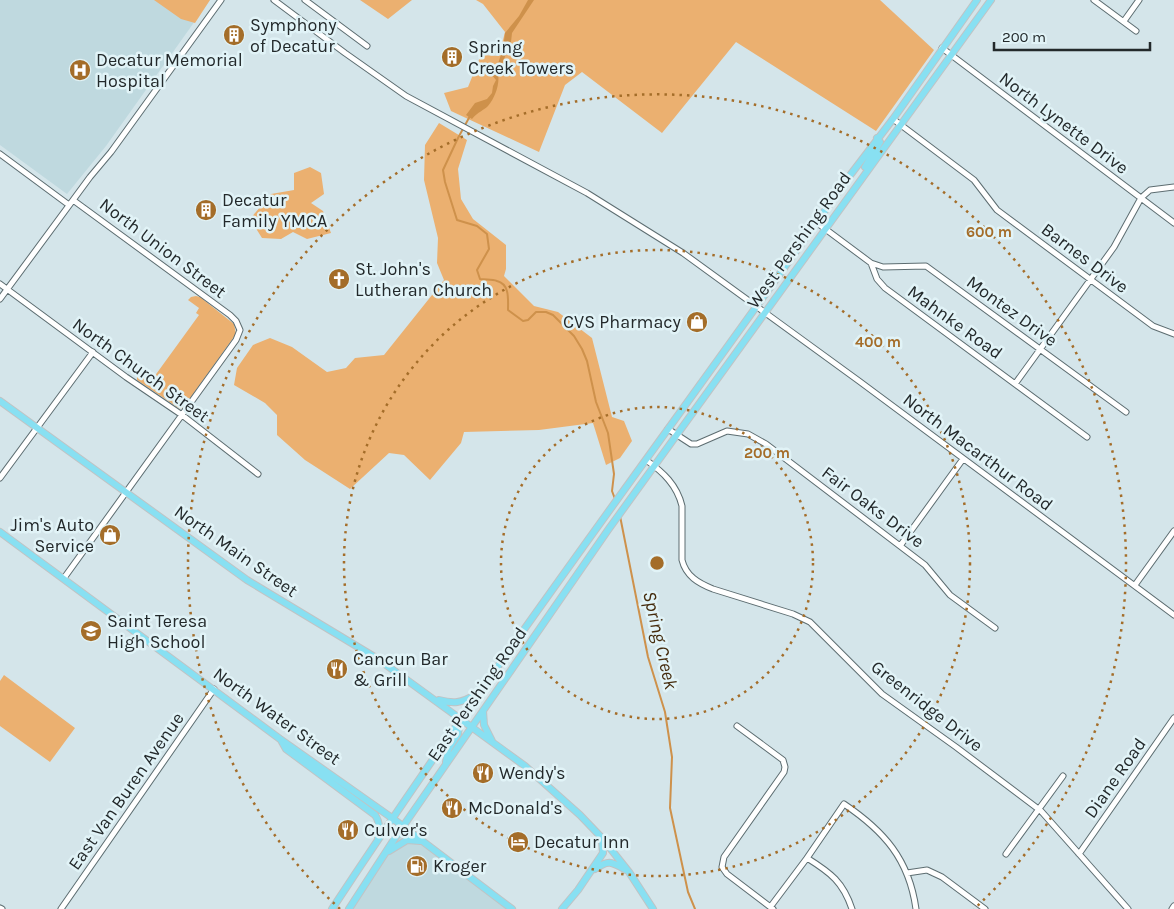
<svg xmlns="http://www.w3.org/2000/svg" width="1174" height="909" font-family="Karla,sans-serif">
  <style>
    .built { fill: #bfd9df }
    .green { fill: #ebb070 }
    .water { fill: #ce914b }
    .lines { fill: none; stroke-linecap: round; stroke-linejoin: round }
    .stream { stroke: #ce914b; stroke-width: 2 }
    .minor-casing { stroke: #5d6d71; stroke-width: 7 }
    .major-casing { stroke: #c1c3c4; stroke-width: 8 }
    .minor { stroke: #fff; stroke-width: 5 }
    .major { stroke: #88e0f2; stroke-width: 6 }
    .ring { fill: none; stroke: #a46d29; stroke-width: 2.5; stroke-dasharray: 2.5 5 }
    .labels { text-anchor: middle; stroke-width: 5; stroke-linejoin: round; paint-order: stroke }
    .poi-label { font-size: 18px; fill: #23292b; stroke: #e1f3f7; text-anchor: start }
    .street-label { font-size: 18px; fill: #23292b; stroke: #e1f3f7 }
    .water-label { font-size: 19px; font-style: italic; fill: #452c0e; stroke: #e1f3f7 }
    .centre { fill: #a46d29; stroke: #e1f3f7; stroke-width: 2.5 }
    .ring-label { font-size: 15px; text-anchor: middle; font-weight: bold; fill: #a46d29; stroke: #e1f3f7; stroke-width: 5; stroke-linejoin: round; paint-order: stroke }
  </style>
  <rect width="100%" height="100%" fill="#d4e5ea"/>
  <path class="built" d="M0 0H210L106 146 67 194 0 145Z
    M404 830 508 909H350Z"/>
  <path class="green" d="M154 0H210L195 23 181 19Z
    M360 0H412L388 19Z
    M476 0H880L934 50 876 131 736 42 662 133 582 72 565 85 539 152 451 111 444 93 468 87 481 55 499 56 505 32 483 4Z
    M439 123 467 140 458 169 461 199 473 219 506 245V269L504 276 534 306 558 312 592 338 612 417 624 421 632 441 620 458 606 465 593 423 539 430 464 432 461 443 430 480 404 455 389 453 350 489 305 460 277 435V415L265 403 234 385 237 368 253 345 270 338 292 347 327 372 346 368 355 358 384 355 444 280 437 263 438 238 424 180 425 145Z
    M310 167 321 173 324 194 311 203 323 211 331 233 307 239 293 232 281 239 262 238 250 219 271 194 294 190V173Z
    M196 296 200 297 234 324 236 334 183 408 180 409 137 380V371L148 378 150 375 154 377 199 315 196 313 199 308 188 300 191 297Z
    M4 675 75 728 50 762 0 726V681Z"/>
  <path class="water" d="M528 0H534L512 33 511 42 498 74C500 84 495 98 488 106 484 110 478 112 472 119L466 115 475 103 487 99 492 93 493 86 496 80 491 74 497 67 503 48 505 33 519 16Z"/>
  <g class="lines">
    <path class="stream" d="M470 116 458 138 443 170 445 182 457 220 477 226 487 234 489 249 477 270 480 279C486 280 492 279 497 281 510 284 508 300 508 310L523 321 528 320 536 312H546L553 315 574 336 582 349 587 361 596 402 608 433 614 474 612 491 615 499
      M620 516 648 657 665 712 672 757 670 808 688 892 695 909"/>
    <g class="minor-casing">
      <path id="minor" d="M274 0 345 53 406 96 587 193 683 253 859 381 1174 615
        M305 0 367 46
        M1094 0 1136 31
        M1124 21 1139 0
        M942 48 1174 223
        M893 119 974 180 997 210 1153 326 1174 334
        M0 154 69 205
        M816 222 871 263 877 279 885 288 1087 437
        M871 263 883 267 926 266 1126 412
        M0 284 126 377 182 415 258 474
        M0 299 90 177 111 152 221 0
        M1015 384 1114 247 1141 198 1150 190 1174 187
        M668 429 691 444H697L727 431 748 434 766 444 925 565 950 595 995 628
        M646 460C663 472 677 485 682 506V560C686 576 698 583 713 589L793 614 810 622 882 694 956 747 1041 811 1128 909
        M0 478 93 352
        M900 546 963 459
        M64 578 236 340 240 330 236 321 230 315 73 200
        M1135 585 1174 531
        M737 726 783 760 785 767 784 772 724 857 722 867 727 874 773 909
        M1006 854 1063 776
        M1079 854 1174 718
        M807 858C831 873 843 882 852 909
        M907 873 927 870 942 877 985 909
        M771 906 807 858 844 804C884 831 909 859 916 909
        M0 908 2 909
        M61 909 214 689
        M1172 909 1174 906"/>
    </g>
    <g class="major-casing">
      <path id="major" d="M865 167 880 142 877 138
        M0 401 247 580 378 659 525 766 580 815 602 838 629 872 653 909
        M0 532 280 739 392 818 512 909
        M439 700C454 704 461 703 475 695
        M483 711 484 725 492 741
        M281 740 286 749 375 815C380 822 380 829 378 837
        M446 762 448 750 458 734 460 720
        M389 851 407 840 420 841
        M595 869C609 859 612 862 626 870
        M332 909C497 658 678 419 851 174L893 119 977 0
        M349 909 395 838 608 530 991 0
        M562 909 578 890 603 853 602 839"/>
    </g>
    <use href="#minor" class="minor"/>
    <use href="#major" class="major"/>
  </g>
  <g class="ring">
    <circle cx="657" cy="563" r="156"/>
    <circle cx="657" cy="563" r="313"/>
    <path d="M340 909A469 469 0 1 1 974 909"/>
  </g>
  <defs>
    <g id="building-disc" transform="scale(1.125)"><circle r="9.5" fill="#a46d29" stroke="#e1f3f7"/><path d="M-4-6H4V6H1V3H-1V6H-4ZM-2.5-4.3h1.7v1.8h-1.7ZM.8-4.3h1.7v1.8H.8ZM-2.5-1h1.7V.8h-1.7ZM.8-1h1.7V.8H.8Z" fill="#fff"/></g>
    <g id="hospital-disc" transform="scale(1.125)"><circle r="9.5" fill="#a46d29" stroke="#e1f3f7"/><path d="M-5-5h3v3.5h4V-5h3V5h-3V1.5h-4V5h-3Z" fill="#fff"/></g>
    <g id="church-disc" transform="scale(1.125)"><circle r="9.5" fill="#a46d29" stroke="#e1f3f7"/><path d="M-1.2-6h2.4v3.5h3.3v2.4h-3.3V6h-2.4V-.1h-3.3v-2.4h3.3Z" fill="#fff"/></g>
    <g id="shop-disc" transform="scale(1.125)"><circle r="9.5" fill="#a46d29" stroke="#e1f3f7"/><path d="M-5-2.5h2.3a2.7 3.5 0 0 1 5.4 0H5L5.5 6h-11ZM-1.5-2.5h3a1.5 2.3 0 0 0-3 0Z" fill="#fff"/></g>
    <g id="school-disc" transform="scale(1.125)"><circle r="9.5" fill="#a46d29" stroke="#e1f3f7"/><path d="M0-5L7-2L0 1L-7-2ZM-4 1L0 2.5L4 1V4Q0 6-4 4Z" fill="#fff"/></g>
    <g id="restaurant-disc" transform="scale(1.125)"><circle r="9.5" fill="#a46d29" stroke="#e1f3f7"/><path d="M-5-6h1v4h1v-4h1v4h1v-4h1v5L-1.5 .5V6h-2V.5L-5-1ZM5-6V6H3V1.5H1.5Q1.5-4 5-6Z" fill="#fff"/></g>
    <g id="hotel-disc" transform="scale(1.125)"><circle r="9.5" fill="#a46d29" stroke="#e1f3f7"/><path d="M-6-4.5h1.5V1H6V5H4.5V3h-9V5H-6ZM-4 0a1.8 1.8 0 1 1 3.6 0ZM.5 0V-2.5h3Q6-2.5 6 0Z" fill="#fff"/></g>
    <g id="fuel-disc" transform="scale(1.125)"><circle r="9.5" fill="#a46d29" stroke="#e1f3f7"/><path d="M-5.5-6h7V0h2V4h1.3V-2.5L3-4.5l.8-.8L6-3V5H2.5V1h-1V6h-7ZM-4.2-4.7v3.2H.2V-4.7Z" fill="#fff"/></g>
  </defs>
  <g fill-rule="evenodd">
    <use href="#building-disc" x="234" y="35"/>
    <use href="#building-disc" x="452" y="57"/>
    <use href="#hospital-disc" x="80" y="70"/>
    <use href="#building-disc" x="206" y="210"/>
    <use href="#church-disc" x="339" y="279"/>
    <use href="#shop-disc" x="697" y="322"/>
    <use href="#shop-disc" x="110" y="535"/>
    <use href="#school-disc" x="91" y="631"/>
    <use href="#restaurant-disc" x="337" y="669"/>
    <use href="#restaurant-disc" x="483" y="773"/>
    <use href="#restaurant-disc" x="452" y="808"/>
    <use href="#restaurant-disc" x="348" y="830"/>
    <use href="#hotel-disc" x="518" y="842"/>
    <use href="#fuel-disc" x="417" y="866"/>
  </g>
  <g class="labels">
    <g class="poi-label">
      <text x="250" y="31">Symphony<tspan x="250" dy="21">of Decatur</tspan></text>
      <text x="468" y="53">Spring<tspan x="468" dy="21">Creek Towers</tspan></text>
      <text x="96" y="66">Decatur Memorial<tspan x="96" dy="21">Hospital</tspan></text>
      <text x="222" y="206">Decatur<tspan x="222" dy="21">Family YMCA</tspan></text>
      <text x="355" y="275">St. John's<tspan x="355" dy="21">Lutheran Church</tspan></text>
      <text x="681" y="328" text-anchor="end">CVS Pharmacy</text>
      <text x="94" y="531" text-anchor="end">Jim's Auto<tspan x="94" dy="21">Service</tspan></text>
      <text x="107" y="627">Saint Teresa<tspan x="107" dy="21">High School</tspan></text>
      <text x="353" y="665">Cancun Bar<tspan x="353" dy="21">&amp; Grill</tspan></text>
      <text x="499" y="779">Wendy's</text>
      <text x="468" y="814">McDonald's</text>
      <text x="364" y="836">Culver's</text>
      <text x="534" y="848">Decatur Inn</text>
      <text x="433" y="872">Kroger</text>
    </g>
    <g class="street-label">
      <text transform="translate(1064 123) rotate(37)" y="6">North Lynette Drive</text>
      <text transform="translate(799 240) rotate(-54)" y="6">West Pershing Road</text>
      <text transform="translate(163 248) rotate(37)" y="6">North Union Street</text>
      <text transform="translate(1085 258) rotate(37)" y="6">Barnes Drive</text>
      <text transform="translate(1012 311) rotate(36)" y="6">Montez Drive</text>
      <text transform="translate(955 322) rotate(36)" y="6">Mahnke Road</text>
      <text transform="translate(141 370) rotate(36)" y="6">North Church Street</text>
      <text transform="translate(978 452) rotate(37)" y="6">North Macarthur Road</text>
      <text transform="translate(873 507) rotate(37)" y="6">Fair Oaks Drive</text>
      <text transform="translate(236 551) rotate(35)" y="6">North Main Street</text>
      <text transform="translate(477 694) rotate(-55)" y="6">East Pershing Road</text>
      <text transform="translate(927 706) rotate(38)" y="6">Greenridge Drive</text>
      <text transform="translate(277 716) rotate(36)" y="6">North Water Street</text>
      <text transform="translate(1115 778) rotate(-55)" y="6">Diane Road</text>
      <text transform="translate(126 791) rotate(-55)" y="6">East Van Buren Avenue</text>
    </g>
    <g class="water-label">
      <text transform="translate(661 640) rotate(77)" y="7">Spring Creek</text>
    </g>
  </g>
  <circle cx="657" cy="563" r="8" class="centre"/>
  <g class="ring-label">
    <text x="989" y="237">600 m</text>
    <text x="878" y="347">400 m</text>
    <text x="767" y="458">200 m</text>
  </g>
  <path d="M994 42v8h156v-8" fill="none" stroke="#23292b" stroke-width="2.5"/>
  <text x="1002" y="42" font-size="15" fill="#23292b" stroke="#e1f3f7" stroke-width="4" paint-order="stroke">200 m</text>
</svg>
